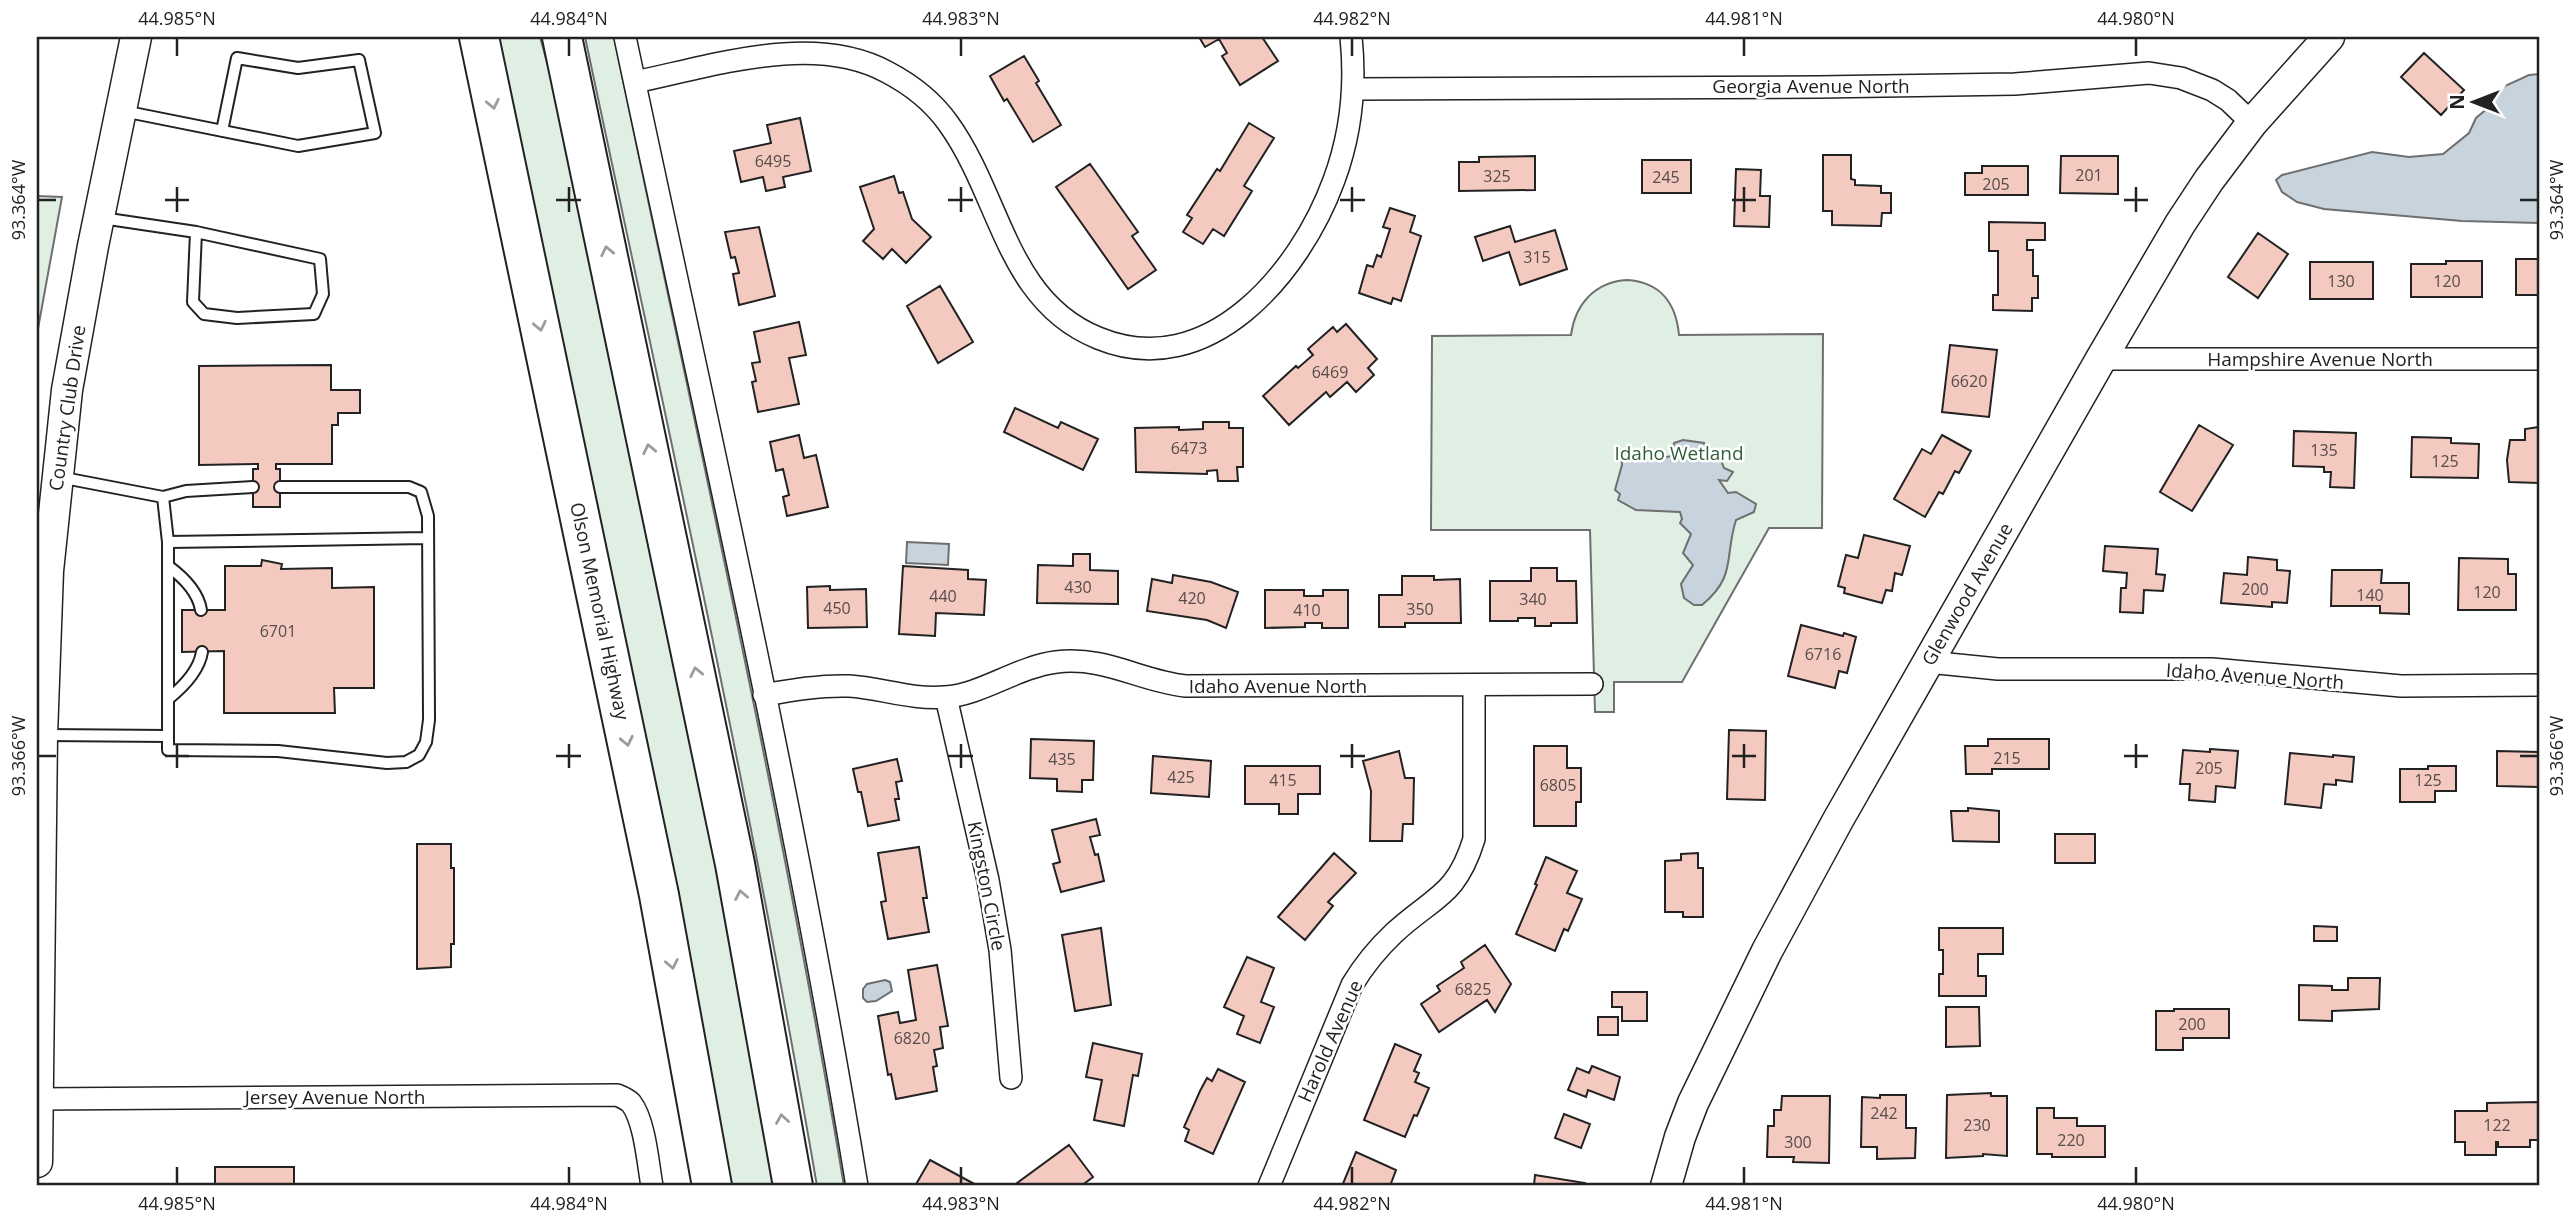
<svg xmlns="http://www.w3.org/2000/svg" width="2576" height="1223" font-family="'Open Sans',sans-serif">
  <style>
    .green { fill: #e0efe3; stroke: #6f6f6f; stroke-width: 2 }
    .water { fill: #c7d3dd; stroke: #6f6f6f; stroke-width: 2 }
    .building { fill: #f3c9c0; stroke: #222; stroke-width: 2 }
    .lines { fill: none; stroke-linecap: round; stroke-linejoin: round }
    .lane-casing { stroke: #222; stroke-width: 14 }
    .street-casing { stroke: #222; stroke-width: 24 }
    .secondary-casing { stroke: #222; stroke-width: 33 }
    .highway-casing { stroke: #222; stroke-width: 42 }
    .lane { stroke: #fff; stroke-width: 10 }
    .street { stroke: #fff; stroke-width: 21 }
    .secondary { stroke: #fff; stroke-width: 30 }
    .highway { stroke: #fff; stroke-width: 38 }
    .oneway { stroke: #9c9c9c }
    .ticks { fill: none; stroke: #222; stroke-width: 2.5 }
    .labels { text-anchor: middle; stroke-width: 5; stroke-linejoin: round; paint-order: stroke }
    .number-label { font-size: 16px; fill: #564c4a }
    .street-label { font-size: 19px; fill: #222; stroke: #fff }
    .park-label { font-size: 19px; fill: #2f5e38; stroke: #fff }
    .neatline { fill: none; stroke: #222; stroke-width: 2.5 }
    .ticks-label { font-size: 18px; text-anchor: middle; fill: #222 }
  </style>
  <rect width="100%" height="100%" fill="#fff"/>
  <path class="green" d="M495 37H540L553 84 693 737 777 1186H727Z
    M585 37H614C693 420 780 801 844 1186H817C751 801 666 419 585 37Z
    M37 196 62 197 37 334Z
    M1627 280C1660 282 1676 303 1679 335L1823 334 1822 528H1769L1682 682H1614V712H1595L1590 530H1431L1432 336 1571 335C1575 304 1595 282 1627 280Z"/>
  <path class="water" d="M2539 74V223L2462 221 2324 209 2297 202 2282 192 2276 180 2282 175 2372 152 2409 157 2443 154 2469 133 2476 118 2488 108 2493 95 2507 85 2529 75Z
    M1683 440 1704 443 1709 461 1719 455 1724 468 1733 472 1727 481 1719 480 1728 493 1736 492 1756 504 1754 512 1736 520C1724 558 1737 576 1702 605H1694L1684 598 1681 584 1693 565 1683 553 1691 534 1680 523 1682 519 1680 512 1636 510 1618 500 1620 494 1615 490 1622 465 1621 453 1649 451 1661 458 1672 456 1674 443Z
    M907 542 949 544 948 565 906 563Z
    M885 980 890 982 892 991 876 1001 867 1002 863 998V989L867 984Z"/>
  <path class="building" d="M1199 37H1262L1278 61 1240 85 1222 56 1227 53 1219 39 1205 47Z
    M2424 53 2464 90 2441 115 2401 77Z
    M1024 56 1039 81 1036 83 1061 125 1033 142 1007 99 1004 101 990 76Z
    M800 118 811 171 783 177 785 187 766 191 763 177 741 182 734 151 771 143 767 125Z
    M1249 123 1274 138 1244 186 1252 191 1224 236 1213 229 1203 244 1183 232 1192 218 1187 215 1217 169 1220 171Z
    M1823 155H1851V179L1855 180V185L1881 186V193H1891V213H1882L1881 226 1832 225V211H1823Z
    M1535 156V190L1459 191V162H1479V157Z
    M2061 156H2118V194L2060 193Z
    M1642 160H1691V193H1642Z
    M1090 164 1138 232 1132 236 1156 270 1128 289 1056 187Z
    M1982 166H2028V195H1965V173H1982Z
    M1736 169 1761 170 1760 196H1770L1769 227 1734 226Z
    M894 176 899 193 903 192 912 219 931 237 906 263 892 249 883 259 863 241 874 229 860 187Z
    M1390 208 1415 216 1410 232 1421 236 1401 301 1393 298 1391 304 1359 293 1367 265 1373 267 1377 255 1381 257 1390 229 1383 227Z
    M1989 222 2045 223V240H2027V250H2033V276H2038V298H2032V311L1993 310V295H1998V251H1989Z
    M1510 226 1515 242 1555 230 1567 269 1520 285 1509 252 1483 261 1475 237Z
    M759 227 775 296 739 305 733 274 739 273 735 257 731 258 725 232Z
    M2258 233 2288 254 2258 298 2228 277Z
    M2516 259H2539V295H2516Z
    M2446 261H2482V297H2411V264H2446Z
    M2310 262H2373V299H2310Z
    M940 286 973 342 938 363 907 306Z
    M799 322 806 355 789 358 799 404 758 412 752 382 756 381 752 363 760 362 754 332Z
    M1346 324 1377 359 1368 368 1374 375 1356 392 1347 382 1330 397 1326 392 1289 425 1263 396 1296 366 1298 368 1313 355 1308 349 1333 327 1337 332Z
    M1950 345 1997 350 1989 417 1942 412Z
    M331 365V390H360V413H338V425H332V464H276V469H280V507H253V469H258V464L199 465V366Z
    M1015 408 1058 428 1061 422 1098 439 1083 470 1004 432Z
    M1203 422H1229V428H1243V467H1237L1238 481H1218L1217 470 1207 471V474L1136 472 1135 428 1179 427V430L1203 429Z
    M2199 425 2233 445 2192 511 2160 492Z
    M2539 427V483L2509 482 2507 460 2510 440H2525V429Z
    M2294 431 2356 433 2354 488 2330 487 2331 472H2324V467L2293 466Z
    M799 435 804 458 816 455 828 507 787 516 783 497 789 495 783 469 776 471 770 442Z
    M1942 435 1971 451 1959 473 1955 471 1943 494 1939 492 1925 517 1894 499 1922 449 1931 454Z
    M2412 437 2451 438V443L2479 444 2478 478 2411 477Z
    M1864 535 1910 546 1902 575 1895 573 1892 591 1886 590 1882 603 1844 593 1845 588 1838 586 1846 555 1858 558Z
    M2105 546 2158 549 2156 574 2165 575 2163 591 2144 590 2143 613 2120 612 2121 588H2126L2127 573 2103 571Z
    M1073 554H1090V570L1118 571V604L1037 603 1038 565 1073 566Z
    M2248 557 2277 560V570L2290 571 2287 603 2272 602V607L2221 603 2224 573 2247 575Z
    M2459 558 2508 559V574H2516V610H2458Z
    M262 560 282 564 281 569 332 568V588L374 587V688H334L335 713H224V651L182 652V610H225V566H261Z
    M903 566 968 570V579L986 580 984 615 936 613 935 636 899 634Z
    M1531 568H1557V581H1576L1577 623H1551V626H1535V618H1518V621H1490V581H1531Z
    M2332 570H2382L2381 583H2409V614L2380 613V606H2331Z
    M1173 575 1211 582 1238 592 1226 628 1207 620 1147 611 1152 579 1172 583Z
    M1402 576H1434V580L1460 579 1461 623H1405V627H1379V595H1402Z
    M830 586V590L866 589 867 627 808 628 807 587Z
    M1265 590H1304V596H1323V590H1348V628H1322V623H1305V627L1265 628Z
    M1801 625 1843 636 1844 633 1856 637 1847 673 1839 671 1835 688 1788 676Z
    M1729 730 1766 731 1765 800 1727 799Z
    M1031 739 1094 741 1093 780H1082V792L1057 791V779L1030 778Z
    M1988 739H2049V769H1992V774H1966L1965 746H1988Z
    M1534 746H1567V768H1581V802H1576V826H1534Z
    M2210 749 2238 751 2235 788 2216 786 2215 802 2189 800 2190 784H2180L2183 750 2210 752Z
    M1399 751 1405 778H1414L1413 824H1403L1402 841H1370L1371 791 1363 761Z
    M2497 751 2539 752V787L2497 786Z
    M2290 753 2333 757V755L2354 757 2352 782 2336 780V785L2324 784 2321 808 2285 804Z
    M1153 756 1211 761 1209 797 1151 793Z
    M897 759 902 781 896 782 899 799H895L899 820 868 826 861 792H858L853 769Z
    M1245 766H1320V794H1298V814H1279V804H1245Z
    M2428 766H2456V791H2435V802H2400V769H2428Z
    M1968 808 1999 811V842L1953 841 1951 811H1968Z
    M1096 819 1100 835 1090 837 1095 855 1098 854 1104 881 1061 892 1053 864 1060 862 1052 830Z
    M2055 834H2095V863H2055Z
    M417 844H451V868H454V944H451V967L417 969Z
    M919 847 927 898H923L929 932 888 939 881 902 886 901 878 853Z
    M1334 853 1356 873 1328 902 1333 906 1305 940 1278 917Z
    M1698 853V868H1703V917H1683V912H1665V861L1681 860V854Z
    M1546 857 1577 871 1567 893 1582 899 1568 931 1564 929 1555 951 1516 934 1537 885 1535 884Z
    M2314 926 2337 927V941H2314Z
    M1101 928 1111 1005 1075 1011 1062 935Z
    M1939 928H2003V954H1978V976H1986V996H1939V974H1943V950H1939Z
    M1485 945 1511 984 1495 1012 1487 1000 1439 1032 1421 1004 1440 991 1437 986 1464 968 1461 962Z
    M1247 957 1274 968 1261 1002 1274 1007 1260 1043 1237 1034 1244 1016 1224 1007Z
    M937 965 948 1026 940 1027 943 1048 934 1050 937 1066 933 1067 937 1091 896 1099 891 1074 888 1075 878 1016 898 1012 900 1023 916 1020 908 970Z
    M2348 978H2380L2379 1009 2332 1011V1021L2299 1020V985L2332 986V990H2348Z
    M1612 992H1647V1021H1622V1007H1612Z
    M1946 1007H1979L1980 1046 1946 1047Z
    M2174 1009H2229V1038H2183V1050H2156V1011H2174Z
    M1598 1017H1618V1035H1598Z
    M1093 1043 1142 1054 1138 1076 1133 1075 1124 1126 1094 1120 1102 1080 1086 1077Z
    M1395 1044 1421 1055 1414 1071 1419 1073 1415 1082 1429 1088 1417 1116 1414 1115 1405 1137 1364 1120Z
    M1592 1066 1620 1077 1614 1100 1588 1090 1586 1097 1568 1090 1577 1068 1589 1073Z
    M1218 1069 1245 1082 1213 1154 1185 1141 1189 1130 1184 1127 1200 1091 1207 1078 1212 1081Z
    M1991 1093V1096H2007V1156L1983 1154V1156L1946 1158 1947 1095Z
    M1880 1095H1906V1128H1916L1915 1158 1877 1159V1147H1861L1862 1097 1880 1098Z
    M1782 1096H1830L1829 1163 1793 1162 1794 1157H1767L1768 1126H1774V1110H1781Z
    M2538 1102V1140H2530V1147H2498V1142H2496V1155H2465V1142H2455V1111H2487V1103Z
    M2037 1108H2054V1118H2077V1126H2105V1157H2052V1154H2037Z
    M1564 1114 1590 1124 1581 1148 1555 1138Z
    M1069 1145 1093 1177 1081 1186H1013Z
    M1356 1152 1396 1170 1390 1186H1342Z
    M930 1160 978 1186H915Z
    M215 1167H294V1186H215Z
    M1535 1175 1585 1183V1186H1534Z"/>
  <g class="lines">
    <g class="lane-casing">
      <path id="lane" d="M123 111 298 146 375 133 359 60 298 68 237 58 222 131
        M102 218 196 232 193 302 204 314 237 318 314 314 323 294 320 259 196 232
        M59 477 163 497 186 491 253 487
        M163 497 168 542V736
        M168 542 427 538
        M168 566C183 577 198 591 201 610
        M168 699C183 687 199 671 202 652
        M45 735 168 736V750L278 751 387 763 406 762 419 755 426 742 429 720 428 516 421 492 409 487H280"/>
    </g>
    <g class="street-casing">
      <path id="street" d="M625 37C706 419 794 801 857 1186
        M635 82C713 66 813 32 887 72 910 84 933 102 948 123 1001 196 1006 301 1098 338 1209 384 1301 271 1334 180 1351 134 1356 85 1351 37
        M1354 89 1819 87 2015 84 2149 73 2181 78 2212 90 2228 100 2252 123
        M2101 359H2539
        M1928 662 1998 669H2212L2401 686 2539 685
        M764 695C792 690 821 685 849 686 881 688 912 700 945 697 981 695 1017 667 1056 662 1107 656 1139 681 1186 686L1592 684
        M946 697 988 880 1000 950 1011 1078
        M37 1099 617 1095C622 1097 627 1099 631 1103 645 1121 648 1164 652 1186
        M1269 1186 1352 985C1364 965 1377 949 1394 933 1434 896 1456 897 1474 839V685"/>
    </g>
    <g class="secondary-casing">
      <path id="secondary" d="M37 1162 42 735 48 571 67 390 93 246 136 37
        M1666 1186 1680 1137 1693 1103 1767 951 1838 820 2101 359 2180 224 2209 180 2252 123 2329 37"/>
    </g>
    <g class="highway-casing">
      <path id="highway" d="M479 37 659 895 712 1186
        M562 37 735 864 793 1186"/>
    </g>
    <use href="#lane" class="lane"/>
    <use href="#street" class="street"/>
    <use href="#secondary" class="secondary"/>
    <use href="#highway" class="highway"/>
  </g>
  <defs><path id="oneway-chevron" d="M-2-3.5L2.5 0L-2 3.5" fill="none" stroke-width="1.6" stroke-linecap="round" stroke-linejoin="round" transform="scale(1.75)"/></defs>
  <g class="oneway">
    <use href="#oneway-chevron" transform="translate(493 104) rotate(78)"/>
    <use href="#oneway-chevron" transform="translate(607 251) rotate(-102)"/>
    <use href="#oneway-chevron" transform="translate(540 326) rotate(78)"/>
    <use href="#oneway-chevron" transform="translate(649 449) rotate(-102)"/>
    <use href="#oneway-chevron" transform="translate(696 672) rotate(-102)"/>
    <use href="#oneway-chevron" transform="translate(627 741) rotate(78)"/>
    <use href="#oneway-chevron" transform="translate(741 895) rotate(-101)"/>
    <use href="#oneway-chevron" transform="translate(672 964) rotate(79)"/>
    <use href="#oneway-chevron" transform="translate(782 1119) rotate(-99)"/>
  </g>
  <path class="ticks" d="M177 38V56M569 38V56M961 38V56M1352 38V56M1744 38V56M2136 38V56M177 187V212M569 187V212M961 187V212M1352 187V212M1744 187V212M2136 187V212M38 200H56M165 200H189M556 200H581M948 200H973M1340 200H1365M1732 200H1756M2124 200H2148M2520 200H2538M177 744V768M569 744V768M961 744V768M1352 744V768M1744 744V768M2136 744V768M38 756H56M165 756H189M556 756H581M948 756H973M1340 756H1365M1732 756H1756M2124 756H2148M2520 756H2538M177 1167V1184M569 1167V1184M961 1167V1184M1352 1167V1184M1744 1167V1184M2136 1167V1184"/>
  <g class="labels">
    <g class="number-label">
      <text x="773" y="167">6495</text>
      <text x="2089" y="181">201</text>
      <text x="1497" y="182">325</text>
      <text x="1666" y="183">245</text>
      <text x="1996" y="190">205</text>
      <text x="1537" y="263">315</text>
      <text x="2341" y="287">130</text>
      <text x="2447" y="287">120</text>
      <text x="1330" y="378">6469</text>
      <text x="1969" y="387">6620</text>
      <text x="1189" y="454">6473</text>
      <text x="2324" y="456">135</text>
      <text x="2445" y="467">125</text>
      <text x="1078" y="593">430</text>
      <text x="2255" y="595">200</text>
      <text x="2487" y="598">120</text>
      <text x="2370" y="601">140</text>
      <text x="943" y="602">440</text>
      <text x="1192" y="604">420</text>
      <text x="1533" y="605">340</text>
      <text x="837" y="614">450</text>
      <text x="1420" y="615">350</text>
      <text x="1307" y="616">410</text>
      <text x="278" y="637">6701</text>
      <text x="1823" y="660">6716</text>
      <text x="2007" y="764">215</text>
      <text x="1062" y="765">435</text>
      <text x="2209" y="774">205</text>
      <text x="1181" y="783">425</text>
      <text x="1283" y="786">415</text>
      <text x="2428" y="786">125</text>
      <text x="1558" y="791">6805</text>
      <text x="1473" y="995">6825</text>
      <text x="2192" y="1030">200</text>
      <text x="912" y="1044">6820</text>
      <text x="1884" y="1119">242</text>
      <text x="1977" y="1131">230</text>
      <text x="2497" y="1131">122</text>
      <text x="2071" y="1146">220</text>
      <text x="1798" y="1148">300</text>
    </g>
    <g class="street-label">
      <text x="1811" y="93">Georgia Avenue North</text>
      <text x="2320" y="366">Hampshire Avenue North</text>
      <text transform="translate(67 408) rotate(-82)" y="7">Country Club Drive</text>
      <text transform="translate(1967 594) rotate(-60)" y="7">Glenwood Avenue</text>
      <text transform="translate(600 611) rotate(78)" y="7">Olson Memorial Highway</text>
      <text transform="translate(2255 676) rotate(4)" y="7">Idaho Avenue North</text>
      <text x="1278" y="693">Idaho Avenue North</text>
      <text transform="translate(987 886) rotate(79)" y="7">Kingston Circle</text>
      <text transform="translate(1330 1041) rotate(-66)" y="7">Harold Avenue</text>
      <text x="335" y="1104">Jersey Avenue North</text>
    </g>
    <g class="park-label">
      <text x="1679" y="460">Idaho Wetland</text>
    </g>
  </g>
  <rect width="2576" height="1223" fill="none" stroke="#ffffff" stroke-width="77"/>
  <g transform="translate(2474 102) rotate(270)" stroke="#ffffff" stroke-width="5" paint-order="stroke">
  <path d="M0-5L12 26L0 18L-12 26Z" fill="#222222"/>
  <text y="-10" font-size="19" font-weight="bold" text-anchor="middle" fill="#222222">N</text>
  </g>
  <rect x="38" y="38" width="2500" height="1146" class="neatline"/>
  <g class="ticks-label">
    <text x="177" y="25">44.985°N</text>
    <text x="569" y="25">44.984°N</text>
    <text x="961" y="25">44.983°N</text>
    <text x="1352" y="25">44.982°N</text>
    <text x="1744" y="25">44.981°N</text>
    <text x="2136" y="25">44.980°N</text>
    <text transform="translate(2557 200) rotate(-90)" y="6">93.364°W</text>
    <text transform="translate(19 200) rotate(-90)" y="6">93.364°W</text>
    <text transform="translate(2557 756) rotate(-90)" y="6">93.366°W</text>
    <text transform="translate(19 756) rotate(-90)" y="6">93.366°W</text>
    <text x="177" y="1210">44.985°N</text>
    <text x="569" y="1210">44.984°N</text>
    <text x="961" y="1210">44.983°N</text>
    <text x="1352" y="1210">44.982°N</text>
    <text x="1744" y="1210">44.981°N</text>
    <text x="2136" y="1210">44.980°N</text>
  </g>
</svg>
